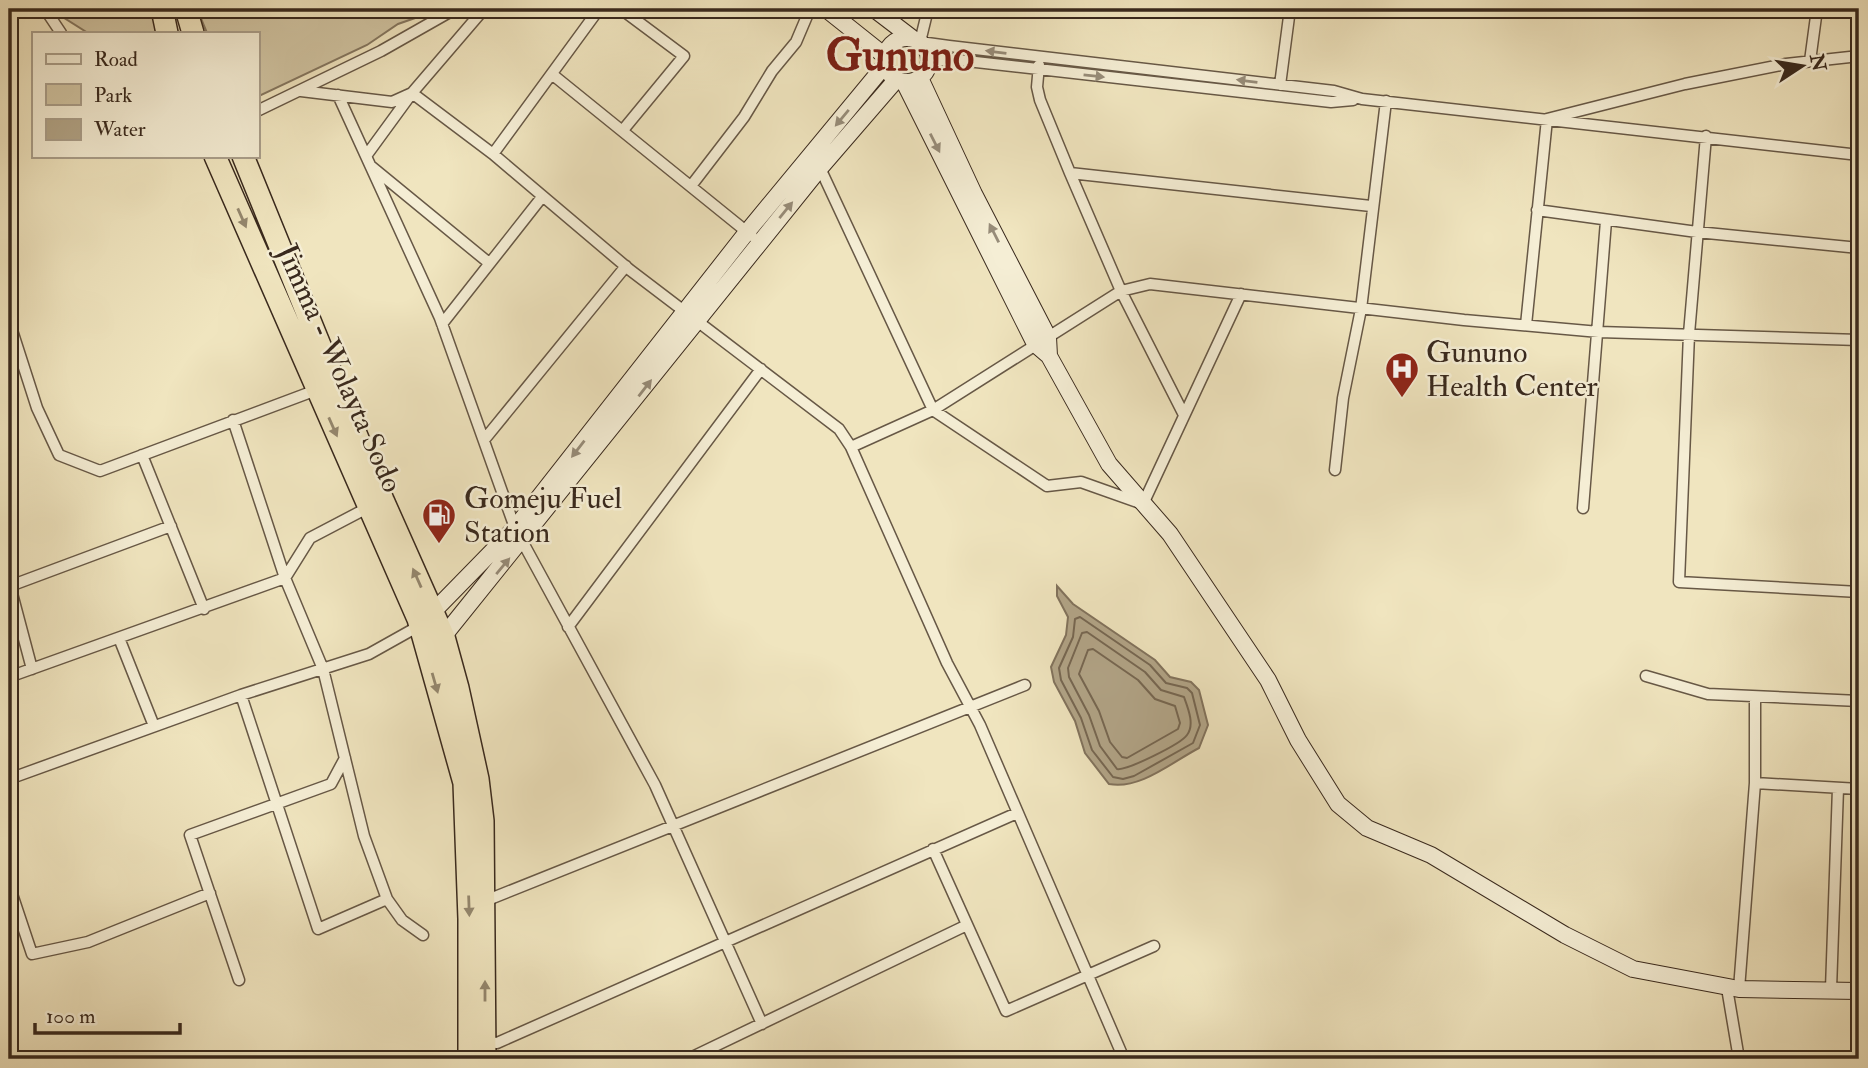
<svg xmlns="http://www.w3.org/2000/svg" width="1868" height="1068" font-family="'IM FELL Double Pica',serif">
  <style>
    .green { fill: #d1c5a3; stroke: #857760; stroke-width: 2 }
    .water { fill: #b2a588; stroke: #82735d; stroke-width: 2 }
    .lines { fill: none; stroke-linecap: round; stroke-linejoin: round }
    .shore { stroke: #766752; stroke-width: 2 }
    .street-casing { stroke: #675846; stroke-width: 13 }
    .secondary-casing { stroke: #39291d; stroke-width: 18 }
    .highway-casing { stroke: #39291d; stroke-width: 24 }
    .street { stroke: #f5eed5; stroke-width: 10 }
    .secondary { stroke: #f5eed5; stroke-width: 16 }
    .highway { stroke: #f0e5bf; stroke-width: 21 }
    .oneway { fill: #978c79 }
    .oneway2 { fill: #94876e }
    .labels { text-anchor: middle; stroke-width: 5; stroke-linejoin: round; paint-order: stroke }
    .poi-label { font-size: 30px; fill: #39291d; stroke: #f5eed5; text-anchor: start }
    .street-label { font-size: 30px; fill: #39291d; stroke: #f5eed5 }
    .town-label { font-size: 44px; font-weight: bold; fill: #7a1f14; stroke: #f5eed5 }
  </style>
  <rect width="100%" height="100%" fill="#f0e5bf"/>
  <filter id="stains"><feTurbulence type="fractalNoise" baseFrequency=".00286" numOctaves="4"/><feColorMatrix values="0 0 0 0 .2 0 0 0 0 .09 0 0 0 0 .02 0 0 0 .5 -.17"/></filter>
  <radialGradient id="worn" r=".72"><stop offset=".6" stop-color="#630" stop-opacity="0"/><stop offset="1" stop-color="#630" stop-opacity=".3"/></radialGradient>
  <path class="green" d="M56 9H157L159 25 156 33H88L58 14Z
    M197 9H441L398 24 367 45 257 97V33H207Z"/>
  <path class="water" d="M1057 586 1073 604 1155 660 1170 677 1191 682 1199 690 1208 725 1199 748C1172 762 1140 790 1109 784L1085 753 1075 721 1054 682 1051 667 1066 635 1068 617 1057 596Z"/>
  <g class="lines">
    <path class="shore" d="M1080 617 1150 665 1166 683 1187 688 1192 693 1200 725 1193 743 1134 776 1123 779 1113 777 1092 750 1081 718 1061 680 1059 668 1073 637 1075 619Z
      M1087 632 1145 672 1161 690 1184 697C1188 708 1195 725 1187 735 1181 744 1126 771 1117 769L1100 746 1089 715 1069 677 1068 668 1082 633Z
      M1093 649 1138 680 1155 699 1175 706 1180 723 1178 729 1127 758 1122 757 1110 742 1099 711 1079 674 1088 650Z"/>
    <g class="street-casing">
      <path id="street" d="M45 9 61 33
        M621 9 684 56 623 130
        M928 9 920 42 949 46 1334 91 1362 99 1859 155
        M1810 61 1817 9
        M929 63 949 59 1331 102 1353 100
        M1039 65 1037 87 1040 100 1070 173 1121 291 1184 415
        M553 75 752 236
        M1280 85 1290 9
        M301 91 392 102 412 93 484 9
        M338 95 440 318 515 528 655 785 762 1024
        M257 111 381 51 455 9
        M1706 136 1689 334 1679 582 1859 592
        M493 154 599 9
        M366 156 412 93 493 154 630 270 839 429 851 447 947 663 980 725 1124 1059
        M372 167 489 263
        M820 168 933 410 1047 486 1081 482 1143 504 1241 294
        M1070 173 1371 206
        M691 186 744 117 772 71 796 42 810 9
        M1537 210 1697 232 1859 248
        M9 321 37 408 59 455 100 471 319 389
        M442 324 542 197
        M1526 325 1547 119 1685 84 1786 64 1859 56
        M233 420 285 578 323 669 364 836 387 899 402 920 423 935
        M484 440 626 266
        M851 447 933 410 1121 291 1150 284 1464 320 1599 332 1859 340
        M142 455 204 609
        M1335 470 1343 398 1361 309 1386 101
        M1583 508 1606 221
        M568 627 761 369
        M119 638 154 726
        M32 669 10 586 171 526
        M1646 676 1708 694 1859 701
        M9 677 285 578 310 538 371 506
        M241 695 318 929 387 899
        M9 779 241 695 369 654 419 626
        M1755 783 1859 789
        M933 849 1006 1011 1154 946
        M9 885 32 954 88 942 210 893
        M485 901 1025 685
        M239 980 190 835 331 784 345 758
        M1727 988 1739 1059
        M1739 989 1755 783V697
        M1831 989 1838 788
        M486 1042 497 1043 1017 813
        M688 1059 967 925"/>
    </g>
    <g class="secondary-casing">
      <path id="secondary" d="M826 9 885 56
        M874 9 912 38
        M885 60a22 22 0 1 1 44 0a22 22 0 1 1-44 0Z
        M920 78 974 194 1048 337 1049 356
        M904 82 1035 344 1049 356 1109 464 1170 534 1268 680 1298 740 1338 804 1367 828 1431 855 1565 935 1633 969 1739 989 1859 991
        M427 618 515 528 747 232 885 65
        M438 643 820 168 896 80"/>
    </g>
    <g class="highway-casing">
      <path id="highway" d="M162 9 167 33
        M186 9 193 33
        M215 156 418 619 464 783 469 919V1059
        M243 156 383 500 444 637 458 688 478 779 483 821 485 1059"/>
    </g>
    <use href="#street" class="street"/>
    <use href="#secondary" class="secondary"/>
    <use href="#highway" class="highway"/>
  </g>
  <defs><path id="oneway-solid" d="M-6-.8H1V-3.2L6.5 0L1 3.2V.8H-6Z" transform="scale(1.75)"/></defs>
  <g class="oneway">
    <use href="#oneway-solid" transform="translate(996 52) rotate(-173)"/>
    <use href="#oneway-solid" transform="translate(1094 76) rotate(6)"/>
    <use href="#oneway-solid" transform="translate(1247 81) rotate(-173)"/>
    <use href="#oneway-solid" transform="translate(842 118) rotate(130)"/>
    <use href="#oneway-solid" transform="translate(935 143) rotate(63)"/>
    <use href="#oneway-solid" transform="translate(786 210) rotate(-51)"/>
    <use href="#oneway-solid" transform="translate(994 233) rotate(-117)"/>
    <use href="#oneway-solid" transform="translate(645 388) rotate(-52)"/>
    <use href="#oneway-solid" transform="translate(578 449) rotate(128)"/>
    <use href="#oneway-solid" transform="translate(503 566) rotate(-50)"/>
  </g>
  <g class="oneway2">
    <use href="#oneway-solid" transform="translate(242 218) rotate(66)"/>
    <use href="#oneway-solid" transform="translate(333 427) rotate(66)"/>
    <use href="#oneway-solid" transform="translate(417 578) rotate(-114)"/>
    <use href="#oneway-solid" transform="translate(435 683) rotate(74)"/>
    <use href="#oneway-solid" transform="translate(469 906) rotate(88)"/>
    <use href="#oneway-solid" transform="translate(485 991) rotate(-90)"/>
  </g>
  <defs>
    <g id="hospital-pin" transform="scale(1.75)"><path d="M0 17L-7.5 6A9.5 9.5 0 1 1 7.5 6Z" fill="#8f2418" stroke="#f5eed5"/><path d="M-5-5h3v3.5h4V-5h3V5h-3V1.5h-4V5h-3Z" fill="#fff"/></g>
    <g id="fuel-pin" transform="scale(1.75)"><path d="M0 17L-7.5 6A9.5 9.5 0 1 1 7.5 6Z" fill="#8f2418" stroke="#f5eed5"/><path d="M-5.5-6h7V0h2V4h1.3V-2.5L3-4.5l.8-.8L6-3V5H2.5V1h-1V6h-7ZM-4.2-4.7v3.2H.2V-4.7Z" fill="#fff"/></g>
  </defs>
  <g fill-rule="evenodd">
    <use href="#hospital-pin" x="1402" y="369"/>
    <use href="#fuel-pin" x="439" y="515"/>
  </g>
  <g class="labels">
    <g class="poi-label">
      <text x="1426" y="362">Gununo<tspan x="1426" dy="34">Health Center</tspan></text>
      <text x="464" y="508">Gomeju Fuel<tspan x="464" dy="34">Station</tspan></text>
    </g>
    <g class="street-label">
      <text transform="translate(340 368) rotate(66)" y="10">Jimma - Wolayta Sodo</text>
    </g>
    <g class="town-label">
      <text x="900" y="70">Gununo</text>
    </g>
  </g>
  <rect width="1868" height="1068" fill="none" stroke="#f0e5bf" stroke-width="35"/>
  <rect x="10" y="10" width="1847" height="1047" fill="none" stroke="#39291d" stroke-width="3.5"/>
  <rect x="18" y="18" width="1833" height="1033" fill="none" stroke="#39291d" stroke-width="2"/>
  <rect x="32" y="32" width="228" height="126" fill="#f5eed5" stroke="#aa9f8b" stroke-width="2"/>
  <rect x="46" y="54" width="35" height="10" fill="#f5eed5" stroke="#aa9f8b" stroke-width="2"/>
  <text x="94" y="66" font-size="21" fill="#39291d">Road</text>
  <rect x="46" y="84" width="35" height="21" fill="#d1c5a3" stroke="#aa9f8b" stroke-width="2"/>
  <text x="94" y="102" font-size="21" fill="#39291d">Park</text>
  <rect x="46" y="119" width="35" height="21" fill="#b2a588" stroke="#aa9f8b" stroke-width="2"/>
  <text x="94" y="136" font-size="21" fill="#39291d">Water</text>
  <g transform="translate(1802 66) rotate(78)" stroke="#f5eed5" stroke-width="5" paint-order="stroke">
  <path d="M0-5L12 26L0 18L-12 26Z" fill="#39291d"/>
  <text y="-10" font-size="19" font-weight="bold" text-anchor="middle" fill="#39291d">N</text>
  </g>
  <path d="M35 1023v10h145v-10" fill="none" stroke="#39291d" stroke-width="3.5"/>
  <text x="46" y="1023" font-size="21" fill="#39291d" stroke="#f5eed5" stroke-width="5" paint-order="stroke">100 m</text>
  <rect width="100%" height="100%" filter="url(#stains)"/>
  <rect width="100%" height="100%" fill="url(#worn)"/>
</svg>
